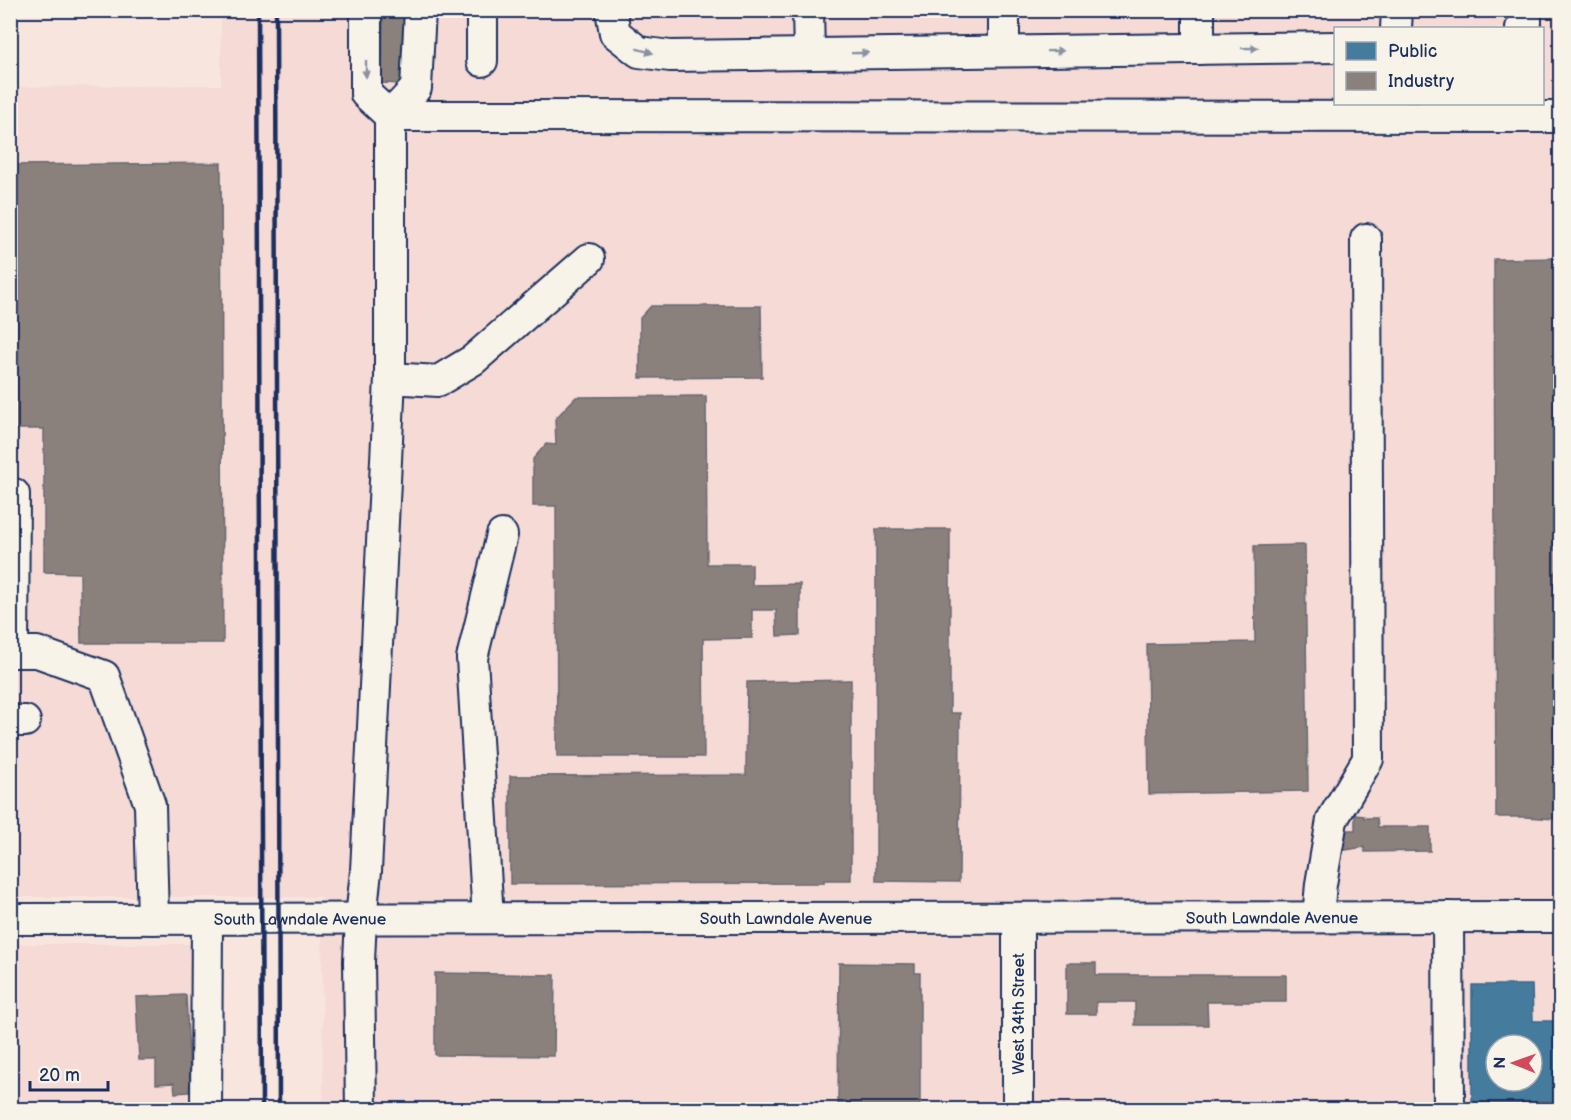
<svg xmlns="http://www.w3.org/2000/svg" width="1571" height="1120" font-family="'Balsamiq Sans',sans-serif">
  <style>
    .built { fill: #f5dad5; fill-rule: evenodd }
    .public { fill: #457b9d; stroke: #38648a; stroke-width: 1.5; fill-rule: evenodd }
    .industry { fill: #8a817c; stroke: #696873; stroke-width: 1.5 }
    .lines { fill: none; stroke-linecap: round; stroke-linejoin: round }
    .minor-casing { stroke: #1b2f5e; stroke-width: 34 }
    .minor { stroke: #f7f3e8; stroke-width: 30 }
    .rail { stroke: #1b2f5e; stroke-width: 4.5 }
    .oneway { fill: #8991a3 }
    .labels { text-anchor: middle; stroke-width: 6; stroke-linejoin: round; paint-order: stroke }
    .street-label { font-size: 16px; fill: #1b2f5e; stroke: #f7f3e8 }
  </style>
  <rect width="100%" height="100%" fill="#f8e6de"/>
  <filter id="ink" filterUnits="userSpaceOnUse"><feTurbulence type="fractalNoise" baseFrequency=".0167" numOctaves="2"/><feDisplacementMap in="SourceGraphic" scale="12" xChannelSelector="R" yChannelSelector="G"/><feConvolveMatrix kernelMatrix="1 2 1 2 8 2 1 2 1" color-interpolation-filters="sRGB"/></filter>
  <g filter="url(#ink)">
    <path class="built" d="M221 11H1560V1109H323L322 897H11L10 87 221 85ZM1336 28H1542V104H1336ZM1496 1045H1532V1081H1496Z
      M11 944H194L193 1109 11 1110Z"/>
    <path class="public" d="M1472 985H1532L1533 1021H1560V1110H1472ZM1496 1045H1532V1081H1496Z"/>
    <path class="industry" d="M383 15 404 16 403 84 382 83Z
      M221 163 223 643H81L80 573 44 572V429H10V165Z
      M1560 258V406L1554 405 1556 819 1525 817H1496L1494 259Z
      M651 306H761L762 377 640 378V318Z
      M706 396 707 564H752V585L800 584V635L777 636 776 610H752V638L703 639 704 757H557L556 506H533V459L546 444 556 445 555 419 576 397Z
      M876 529H950V713H960L959 882 876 881Z
      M1305 545 1308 791 1149 794 1147 644 1255 642 1254 546Z
      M851 680V880H824V883L510 884V776L746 775 747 682Z
      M1355 815 1364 816V818H1377L1378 827H1430V851L1365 852 1364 847 1345 850V830H1355Z
      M839 963 915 964V973H920V1110H838Z
      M1067 963H1096V975H1286V1002H1207L1208 1025H1135V1002H1096V1014H1067Z
      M435 973 555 975 554 1056 435 1055Z
      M186 995 190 1079 189 1092 175 1093 174 1083 156 1084V1060H139L136 997Z"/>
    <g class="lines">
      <g class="minor-casing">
        <g id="minor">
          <path d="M366 10V94L390 116 1560 117"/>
          <path d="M482 10V61"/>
          <path d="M611 10 615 33 639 52 670 56 1336 47"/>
          <path d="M808 10 809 54"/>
          <path d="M1004 10V51"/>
          <path d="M1199 10V49"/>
          <path d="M1396 28 1397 10"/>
          <path d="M1521 28 1526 23V10"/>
          <path d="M390 378 438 381 473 360 589 259"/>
          <path d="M10 494H14L13 652H37L104 676 150 805 153 919"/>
          <path d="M10 721H25"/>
          <path d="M1318 917 1321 884 1332 820 1368 759 1366 239"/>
          <path d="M1448 917 1449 1110"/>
          <path d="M488 918 472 658 502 535"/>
          <path id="s1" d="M10 919 1560 917"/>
          <path d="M206 1110 207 919"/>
          <path d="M361 1110 359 961 361 918 366 871 390 378V116L416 88 420 10"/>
          <path d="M1018 1110V918"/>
        </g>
      </g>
      <use href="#minor" class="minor"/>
      <path class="rail" d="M258 10 262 1110
        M276 10 279 1110"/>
    </g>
    <defs><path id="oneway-solid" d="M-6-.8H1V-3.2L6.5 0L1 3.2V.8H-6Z" transform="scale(1.5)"/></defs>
    <g class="oneway">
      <use href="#oneway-solid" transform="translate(1250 48) rotate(-1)"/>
      <use href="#oneway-solid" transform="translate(645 51) rotate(15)"/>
      <use href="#oneway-solid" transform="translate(1055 51) rotate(-1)"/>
      <use href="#oneway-solid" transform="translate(860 53) rotate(-1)"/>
      <use href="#oneway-solid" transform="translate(366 69) rotate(90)"/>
    </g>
  </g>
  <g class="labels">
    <g class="street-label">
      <text dy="6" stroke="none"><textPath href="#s1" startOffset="1262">South Lawndale Avenue</textPath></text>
      <text dy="6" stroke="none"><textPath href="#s1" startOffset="776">South Lawndale Avenue</textPath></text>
      <text dy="6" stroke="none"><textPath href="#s1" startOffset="290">South Lawndale Avenue</textPath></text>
      <text transform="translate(1018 1014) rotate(-90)" y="6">West 34th Street</text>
    </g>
  </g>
  <rect width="1571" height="1120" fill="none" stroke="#f7f3e8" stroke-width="36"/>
  <rect x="18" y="18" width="1535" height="1084" fill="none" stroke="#1b2f5e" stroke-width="2" filter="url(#ink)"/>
  <rect x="1334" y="27" width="210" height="78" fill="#f7f3e8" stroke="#9fa5b1" stroke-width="1.5"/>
  <rect x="1346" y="42" width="30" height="18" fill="#457b9d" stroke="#9fa5b1" stroke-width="1.5"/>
  <text x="1388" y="57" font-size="18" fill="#1b2f5e">Public</text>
  <rect x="1346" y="72" width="30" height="18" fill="#8a817c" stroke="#9fa5b1" stroke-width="1.5"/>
  <text x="1388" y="87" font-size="18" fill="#1b2f5e">Industry</text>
  <g transform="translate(1514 1063) rotate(271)"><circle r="28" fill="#f7f3e8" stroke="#9fa5b1" stroke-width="1.5"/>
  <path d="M0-4.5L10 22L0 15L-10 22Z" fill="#d1495b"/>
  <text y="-9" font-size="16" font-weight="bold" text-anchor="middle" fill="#1b2f5e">N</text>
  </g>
  <path d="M30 1081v9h78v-9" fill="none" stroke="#1b2f5e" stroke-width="3"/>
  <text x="39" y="1081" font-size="18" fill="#1b2f5e" stroke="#f7f3e8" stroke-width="4.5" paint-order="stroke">20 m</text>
</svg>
